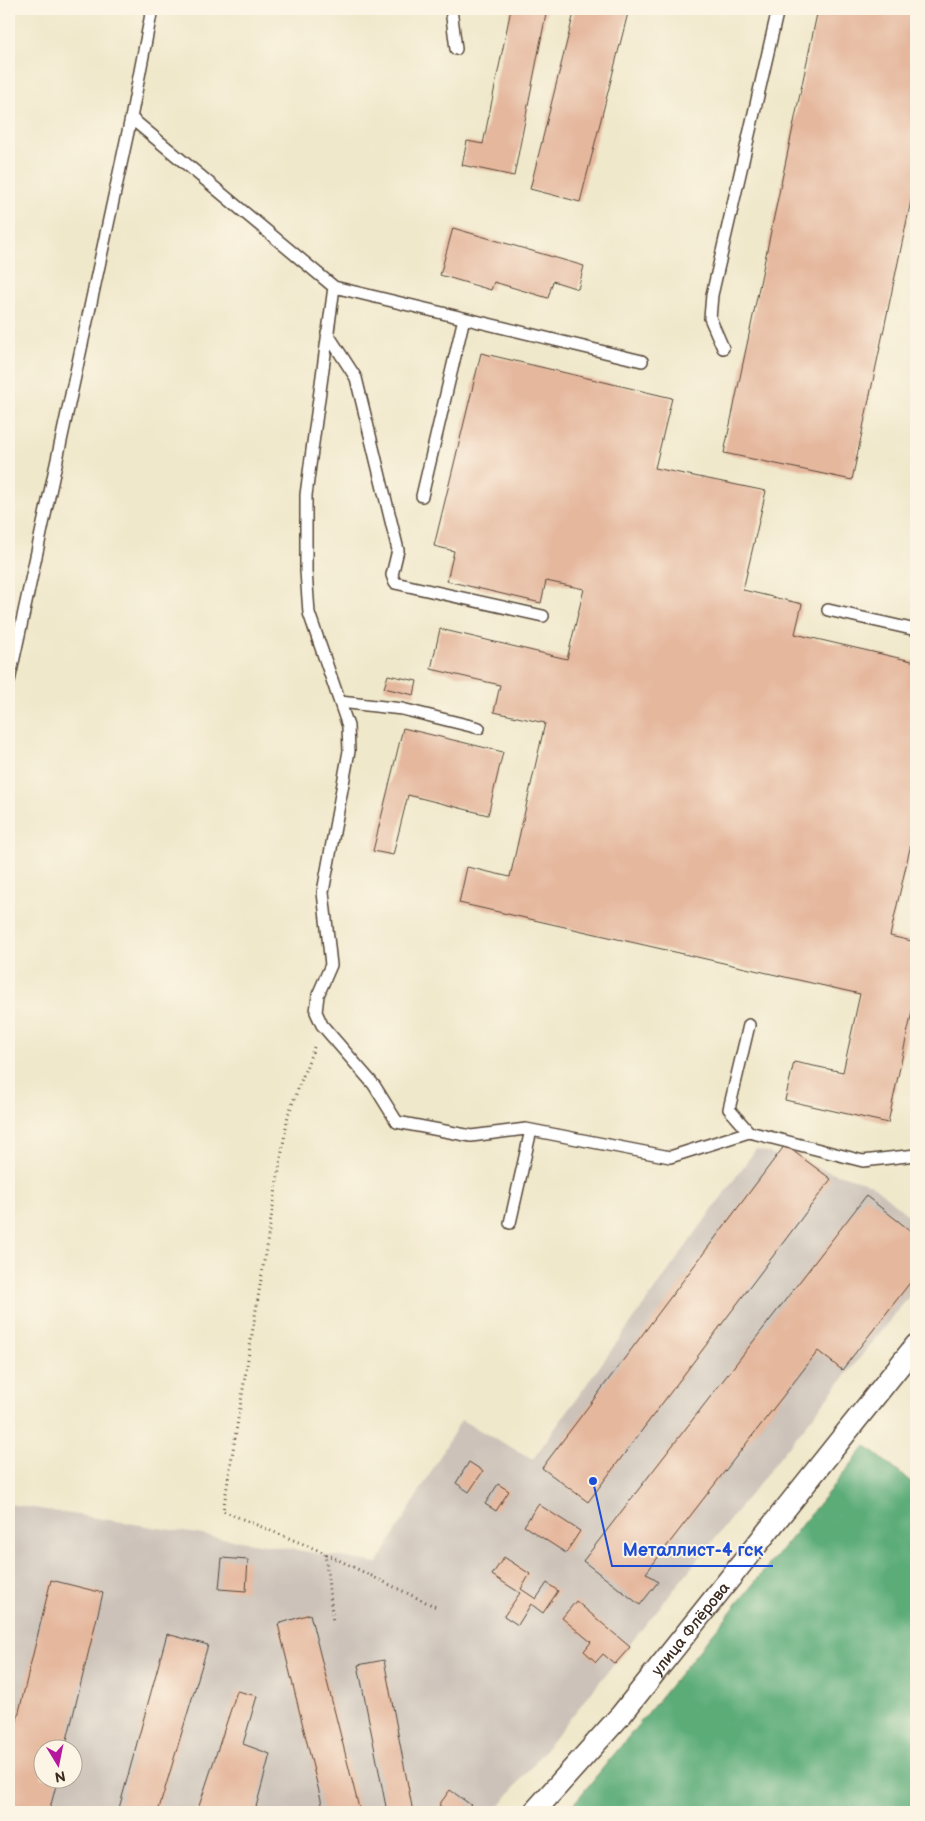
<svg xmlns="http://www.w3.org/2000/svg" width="925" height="1821" font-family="'Balsamiq Sans',sans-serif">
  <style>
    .industrial { fill: #ccc2b9; fill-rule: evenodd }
    .forest { fill: #5cac78; stroke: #4c6b4b }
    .building { fill: #e5b89e }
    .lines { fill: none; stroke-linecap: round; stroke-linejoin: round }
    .lane-casing { stroke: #564638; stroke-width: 14 }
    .street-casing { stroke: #564638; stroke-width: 24 }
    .path { stroke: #564638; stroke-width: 3; stroke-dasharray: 1 4; stroke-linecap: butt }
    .lane { stroke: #fff; stroke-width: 11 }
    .street { stroke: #fff; stroke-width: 21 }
    .labels { text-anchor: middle; stroke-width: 4; stroke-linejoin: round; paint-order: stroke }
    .street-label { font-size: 16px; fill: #3b2a1e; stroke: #fcf5e5 }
    .leader { fill: none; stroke: #1d4ed8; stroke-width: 2 }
    .callout-dot { fill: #1d4ed8; stroke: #fcf5e5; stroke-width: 2 }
    .callout-label { font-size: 18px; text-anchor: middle; font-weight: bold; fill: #1d4ed8; stroke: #fcf5e5; stroke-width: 4; stroke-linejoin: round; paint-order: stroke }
  </style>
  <rect width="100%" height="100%" fill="#fcf5e5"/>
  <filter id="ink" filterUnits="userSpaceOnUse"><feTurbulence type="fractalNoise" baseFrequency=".02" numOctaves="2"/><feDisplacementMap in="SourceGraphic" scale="10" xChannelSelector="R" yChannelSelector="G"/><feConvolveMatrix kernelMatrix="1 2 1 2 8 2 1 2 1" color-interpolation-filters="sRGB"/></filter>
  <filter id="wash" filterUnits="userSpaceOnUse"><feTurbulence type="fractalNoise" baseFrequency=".0096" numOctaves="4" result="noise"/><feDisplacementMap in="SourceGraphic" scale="20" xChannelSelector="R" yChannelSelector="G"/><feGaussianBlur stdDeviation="1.12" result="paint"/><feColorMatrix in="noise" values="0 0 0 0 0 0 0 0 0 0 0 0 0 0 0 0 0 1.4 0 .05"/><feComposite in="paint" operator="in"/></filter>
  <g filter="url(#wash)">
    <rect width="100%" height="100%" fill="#f0e8cb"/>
    <path class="industrial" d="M756 1149 871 1184 916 1222V1288L495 1812H9V1504L378 1563 461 1420 533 1459ZM42 1748H72V1778H42Z"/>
    <path class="forest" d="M866 1446 916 1486V1812H567Z"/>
    <g id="blocks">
      <path class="building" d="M511 9H547L514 176 462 165 467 141 483 144Z
        M575 9H629L580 202 530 189Z
        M818 9H916V177L852 480 724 453Z
        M453 228 584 266 578 289 553 281 548 298 494 282 491 290 440 275Z
        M481 353 672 398 655 468 766 491 743 590 802 604 795 634 916 662V822L890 936 916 942V993L888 1123 785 1100 794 1062 843 1072 860 994 459 903 467 867 510 877 545 723 494 712 500 685 431 669 440 629 567 659 584 589 546 581 541 603 447 581 454 551 434 546Z
        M388 675 417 681 414 695 384 688Z
        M403 728 503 752 488 815 408 795 393 855 373 851Z
        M785 1145 831 1179 588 1502 542 1468Z
        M866 1196 916 1235V1275L842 1370 818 1351 646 1573 658 1582 640 1605 583 1561Z
        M469 1462 483 1471 469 1492 456 1483Z
        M498 1484 509 1491 496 1511 485 1504Z
        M538 1504 580 1531 566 1553 524 1526Z
        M504 1557 530 1574 521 1589 536 1599 547 1583 558 1591 543 1613 531 1604 518 1625 504 1616 520 1593 492 1575Z
        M222 1558 248 1560 246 1591 219 1589Z
        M51 1580 103 1593 65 1748H42V1778H58L49 1812H9V1753Z
        M576 1601 630 1647 615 1664 603 1654 596 1662 584 1651 591 1642 562 1618Z
        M310 1614 360 1812H324L278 1624Z
        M167 1634 208 1645 158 1812H118Z
        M384 1660 413 1812H387L358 1665Z
        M237 1691 257 1696 243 1744 270 1754 256 1807 269 1812H197Z
        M450 1790 471 1805 465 1812H449L439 1805Z"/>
    </g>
  </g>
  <g filter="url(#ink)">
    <use href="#blocks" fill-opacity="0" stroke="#564638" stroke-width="1"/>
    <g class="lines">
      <g class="lane-casing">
        <path id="lane" d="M152 9 131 118 334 287 642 361
          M451 9 456 49
          M334 287 306 495V571L309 613 348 726 349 751 323 892 331 965 318 995 316 1012 322 1025 374 1085 397 1122 471 1136 526 1129 670 1157 749 1132 863 1161 916 1155
          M327 333 356 378 398 550 392 575 395 583 543 616
          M723 348 710 318 712 295 778 9
          M422 496 464 318
          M828 610 916 630
          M9 681 131 118
          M340 702 402 709 479 728
          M749 1025 729 1109 749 1132
          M510 1223 531 1130"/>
      </g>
      <g class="street-casing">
        <g id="street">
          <path id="s1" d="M534 1812 621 1715 916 1345"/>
        </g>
      </g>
      <path class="path" d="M314 1047 288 1115 223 1511 325 1553 333 1622
        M326 1554 436 1607"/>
      <use href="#lane" class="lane"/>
      <use href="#street" class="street"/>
    </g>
  </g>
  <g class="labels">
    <g class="street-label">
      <text dy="6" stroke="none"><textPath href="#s1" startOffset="241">улица Флёрова</textPath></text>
    </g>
  </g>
  <path class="leader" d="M593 1481L612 1566H773"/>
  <circle class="callout-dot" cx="593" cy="1481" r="5"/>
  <g class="callout-label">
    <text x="693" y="1556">Металлист-4 гск</text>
  </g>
  <rect width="925" height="1821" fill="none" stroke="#fcf5e5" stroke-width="30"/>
  <g transform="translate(58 1764) rotate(170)"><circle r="24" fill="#fcf5e5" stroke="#afa495"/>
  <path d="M0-4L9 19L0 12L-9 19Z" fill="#b5179e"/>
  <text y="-8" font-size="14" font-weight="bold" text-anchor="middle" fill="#3b2a1e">N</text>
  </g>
</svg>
